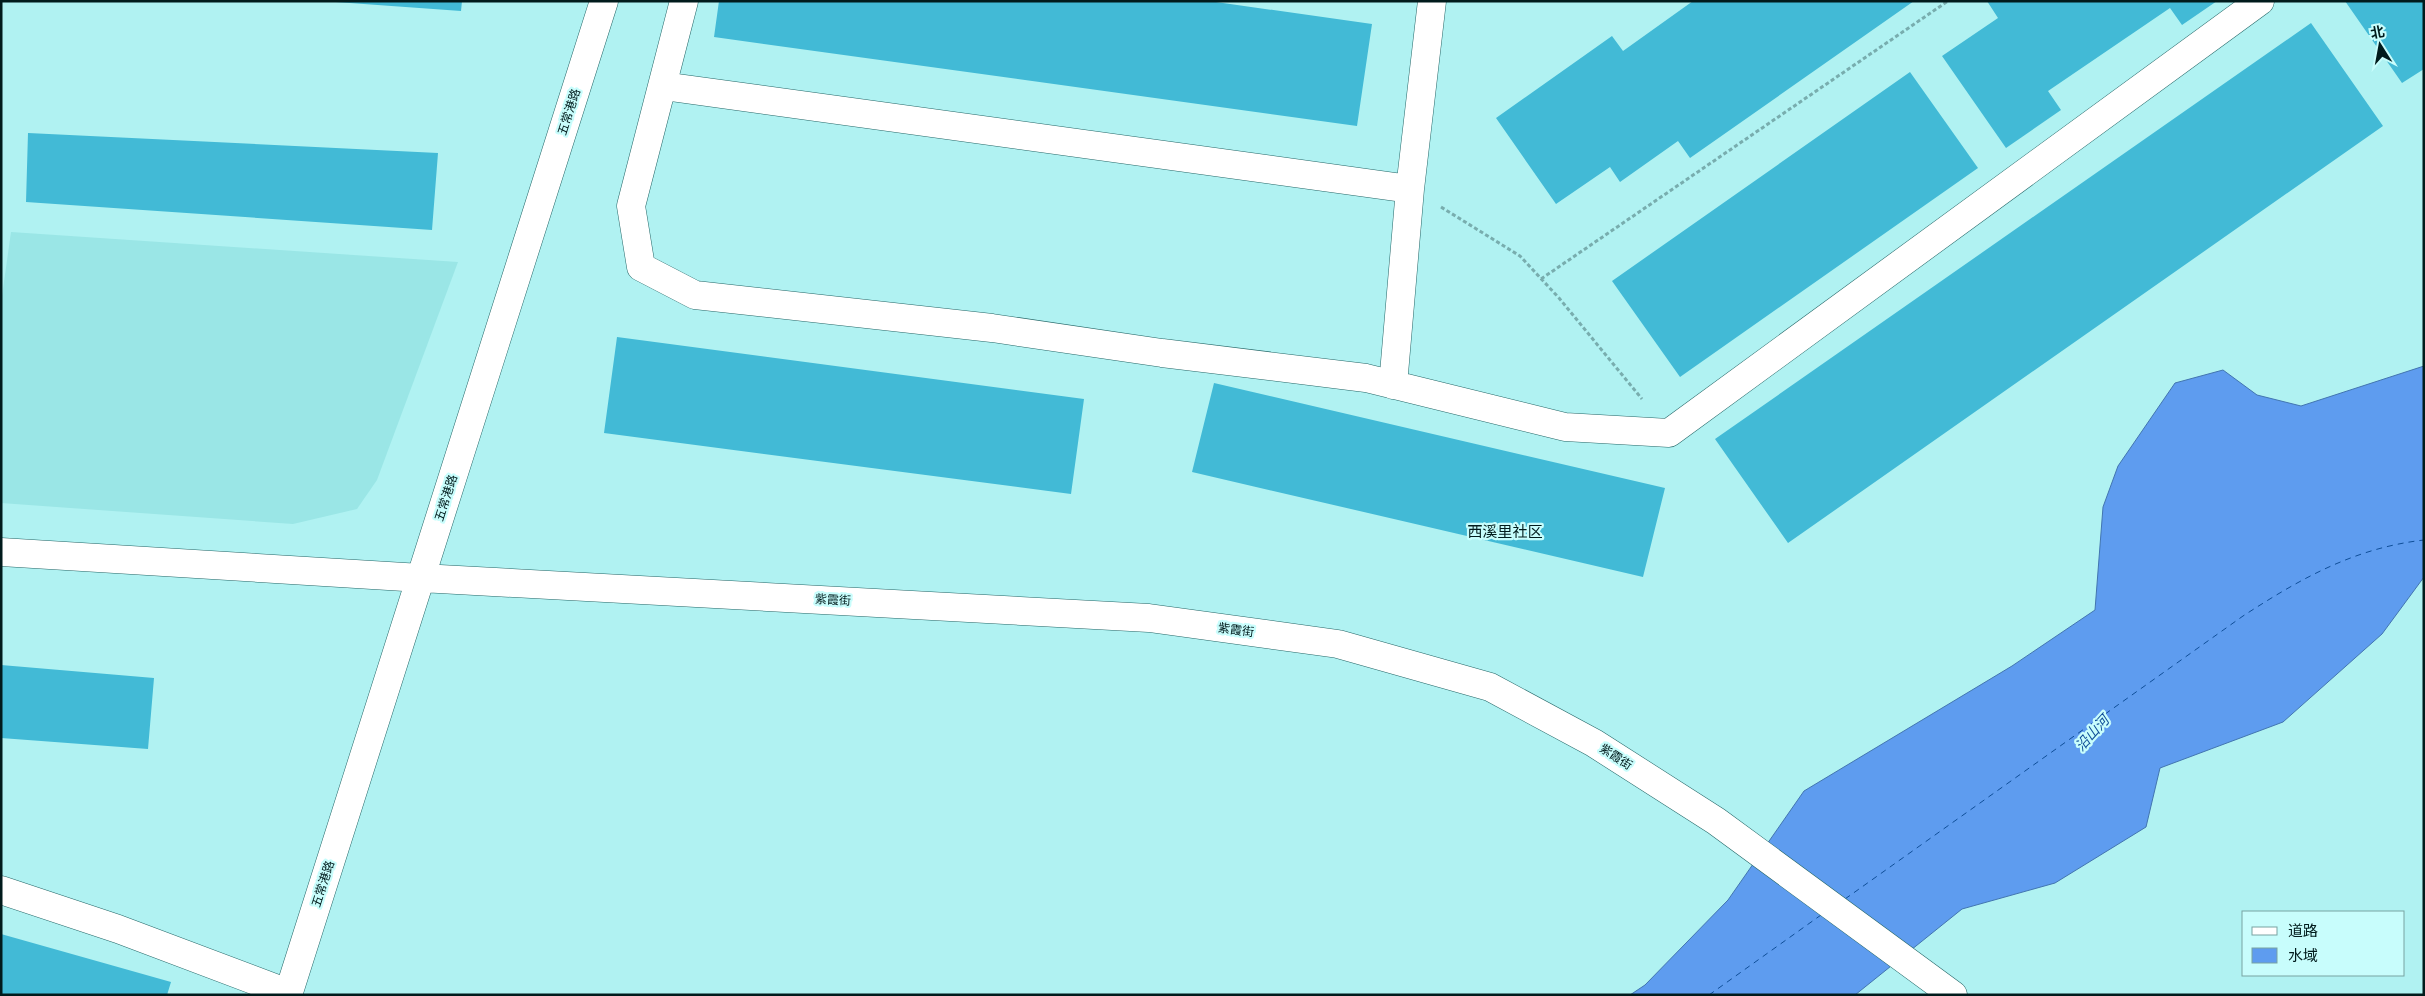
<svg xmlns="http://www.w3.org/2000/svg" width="2425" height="996" font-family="Poppins,'Noto Sans SC',sans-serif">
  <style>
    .built { fill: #9ae6e6 }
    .water { fill: #5e9cef; stroke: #4275b0 }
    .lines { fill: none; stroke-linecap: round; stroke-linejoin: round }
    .ferry { stroke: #0f4e98; stroke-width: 1; stroke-dasharray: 6 5; stroke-linecap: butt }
    .building { fill: #42bad6 }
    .minor-casing { stroke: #256768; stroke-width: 29 }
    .tertiary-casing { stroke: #256768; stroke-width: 29 }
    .path { stroke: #78adae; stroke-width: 3; stroke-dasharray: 4 2.5; stroke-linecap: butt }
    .minor { stroke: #fff; stroke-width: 28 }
    .tertiary { stroke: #fff; stroke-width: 28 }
    .labels { text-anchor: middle; stroke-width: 4.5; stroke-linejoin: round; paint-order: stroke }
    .street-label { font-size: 12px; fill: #011b1c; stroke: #c8fdfc }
    .water-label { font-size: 14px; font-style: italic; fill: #0f4e98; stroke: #c8fdfc }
    .quarter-label { font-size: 15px; fill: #011b1c; stroke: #c8fdfc }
  </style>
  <rect width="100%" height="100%" fill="#b0f2f2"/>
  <path class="built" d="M11 232 458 262 377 480 357 509 293 524 1 503V303Z"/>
  <path class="water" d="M2424 366V577L2382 634 2283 722 2160 768 2146 827 2055 883 1962 909 1855 995H1630L1645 985 1728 900 1804 791 2012 666 2095 610 2103 507 2118 466 2175 383 2223 370 2257 395 2301 406Z"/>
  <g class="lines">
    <path class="ferry" d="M1845 899 2243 616C2300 579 2354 548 2424 540
      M1709 995 1821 915"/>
  </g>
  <path class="building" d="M322 1H462L461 11Z
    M719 1H1209L1372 24 1357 126 714 37Z
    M1693 1H1914L1690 158 1678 141 1620 182 1610 167 1556 204 1496 118 1612 36 1623 51Z
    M1987 1H2217L2182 25 2170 8 2048 91 2061 110 2006 148 1942 56 1998 18Z
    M2345 1H2424V69L2402 83Z
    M2311 23 2383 126 1788 543 1715 439Z
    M1910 72 1978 168 1680 377 1612 281Z
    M28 133 438 153 432 230 26 202Z
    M617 337 1084 399 1071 494 604 433Z
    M1214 383 1665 488 1643 577 1192 472Z
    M1 665 154 678 148 749 1 738Z
    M1 934 171 982 167 995H1Z"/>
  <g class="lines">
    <g class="minor-casing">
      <path id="minor" d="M684 1 631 206 641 267 695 295 992 328 1162 353 1366 378 1565 427 1669 433 2260 1
        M663 86 1410 189
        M1393 385 1410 189 1432 1
        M1 552 421 578
        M1 890 118 929 288 993"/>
    </g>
    <g class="tertiary-casing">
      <path id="tertiary" d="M421 578 1149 618 1338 644 1490 687 1594 743 1716 821 1953 995
        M288 995 604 1"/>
    </g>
    <path class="path" d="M1441 207 1520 256 1559 298 1642 399
      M1541 279 1948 1"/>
    <use href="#minor" class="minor"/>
    <use href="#tertiary" class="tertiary"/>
  </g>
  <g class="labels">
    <g class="street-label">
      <text transform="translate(569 112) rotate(-72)" y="4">五常港路</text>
      <text transform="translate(446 498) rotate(-72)" y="4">五常港路</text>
      <text transform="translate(833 600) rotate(3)" y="4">紫霞街</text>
      <text transform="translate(1236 630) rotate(8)" y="4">紫霞街</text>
      <text transform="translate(1616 757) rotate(33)" y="4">紫霞街</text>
      <text transform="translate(323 884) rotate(-72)" y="4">五常港路</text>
    </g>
    <g class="water-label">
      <text transform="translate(2092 733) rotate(-48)" y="5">沿山河</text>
    </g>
    <g class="quarter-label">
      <text x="1505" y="537">西溪里社区</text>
    </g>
  </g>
  <rect width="2425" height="996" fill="none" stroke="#011b1c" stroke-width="5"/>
  <rect x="2242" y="911" width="162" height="65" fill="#c8fdfc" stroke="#78a3a2"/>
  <rect x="2252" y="927" width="25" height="8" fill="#ffffff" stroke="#78a3a2"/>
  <text x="2288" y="936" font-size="15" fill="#011b1c">道路</text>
  <rect x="2252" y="948" width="25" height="15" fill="#5e9cef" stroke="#78a3a2"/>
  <text x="2288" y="961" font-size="15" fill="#011b1c">水域</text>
  <g transform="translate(2380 45) rotate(349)" stroke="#c8fdfc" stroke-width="4" paint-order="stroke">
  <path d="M0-4L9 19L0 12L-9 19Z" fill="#011b1c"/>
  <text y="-8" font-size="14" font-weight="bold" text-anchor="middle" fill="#011b1c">北</text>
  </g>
</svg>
